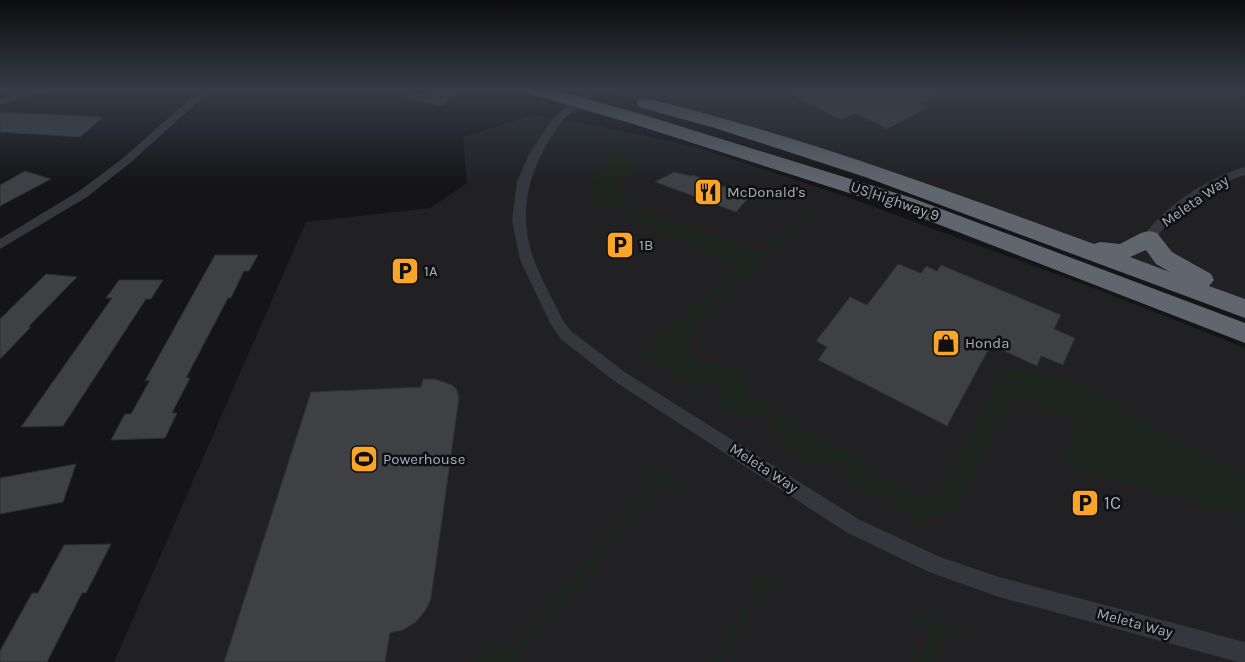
<svg xmlns="http://www.w3.org/2000/svg" width="1245" height="662" font-family="Karla,sans-serif">
  <style>
    .built { fill: #212124 }
    .green { fill: #1c251d }
    .building { fill: #3f4044; stroke: #2e2f33 }
    .lines { fill: none; stroke-linecap: round; stroke-linejoin: round }
    .street { fill: #35373c; fill-rule: evenodd }
    .highway { fill: #61656d; fill-rule: evenodd }
    .labels { text-anchor: middle; stroke-width: 5; stroke-linejoin: round; paint-order: stroke }
    .poi-label { font-size: 15px; fill: #a6acb8; stroke: #101012; text-anchor: start }
    .street-label { font-size: 15px; fill: #a6acb8; stroke: #101012 }
    .near-poi-label { font-size: 18px; fill: #a6acb8; stroke: #101012; text-anchor: start }
  </style>
  <rect width="100%" height="100%" fill="#151517"/>
  <path class="built" d="M600 90H1245V309L723 124Z
    M533 115 592 125 688 145 839 194 1099 290 1245 348V662H114L306 222 430 208 467 183 463 137Z"/>
  <path class="green" d="M614 147C634 150 631 148 640 166L615 182 614 186 629 192 619 202 759 254 815 205 820 201 823 202 824 204 751 272 755 276 753 278 739 280 730 287 689 330 692 343 690 353 696 360 705 364H720L747 378 738 389 931 503 994 385V377L1000 372 1009 370 1069 380 1245 475V515L1062 466 1059 461 1082 426 1018 397 951 512 930 516 926 522H919C908 515 884 495 873 492 866 490 859 491 854 486 844 476 843 462 828 458 823 459 818 463 813 462 805 461 778 439 772 433L775 426 774 418 755 415C741 424 729 414 720 402V385L714 382 699 388C684 381 670 374 657 365 650 360 646 361 640 354L736 269 631 219 628 213 616 207 599 204 585 194Z
    M646 462H649L681 483 683 486 679 491 663 483 515 662H474L475 658 492 639 497 638 510 650 655 478 641 466Z
    M747 566 789 594 790 599H785L768 588 721 662H710L761 583 745 571 744 569Z
    M912 613 964 631 970 637V640L967 641 946 628 931 662H917L931 631 913 620Z"/>
  <path class="building" d="M441 90H461L442 106 403 97Z
    M783 90H949L920 105 927 108 887 129 855 113 841 120Z
    M0 112 103 117 80 137 0 132Z
    M25 171 51 179 0 206V185Z
    M674 172 691 176 693 175 750 196 736 212 655 182Z
    M215 255H258L249 271H244L231 298H228L186 378H190L172 413H177L165 438 111 440 125 414H131L150 380 145 381Z
    M898 264 921 273 926 266 937 271 941 265 1061 315 1054 329 1075 338 1063 365 1041 356 1037 366 991 345 947 426 818 360 827 347 816 341 850 297 867 305Z
    M46 274 77 277 28 327H31L0 359V319Z
    M119 280H163L151 299H146L63 426 21 427 112 298H106Z
    M423 379H435L452 385 457 390 459 398 431 599 425 611 416 622 403 630 390 633 385 662H224L311 392 421 387Z
    M76 464 63 502 0 514V478Z
    M111 544 86 593H82L47 662H0V651L32 593H38L64 545Z"/>
  <g class="lines">
    <path class="street" d="M30 90H46L45 92 0 105V99Z
      M200 90H211L130 163 87 197 0 249V239L79 191 122 159Z
      M585 90H596C586 103 569 111 560 124 530 166 516 210 534 260 542 281 554 302 564 322L571 331 626 373 860 520 940 557 999 577 1245 642V662H1238L999 597 929 572 846 532 614 381 561 339 551 325 520 260 512 220 517 182 529 154 553 118Z
      M1245 167V175C1213 185 1172 213 1154 241H1144L1142 238C1163 207 1208 177 1245 167Z"/>
    <path class="highway" d="M528 90H556L644 115 912 198 1245 323V343L896 208 630 123 531 94Z
      M645 98C798 135 946 190 1094 244L1100 242 1120 244 1141 233 1149 231 1157 233 1172 252 1211 274 1214 280 1209 286 1245 299V318L865 177 715 128 639 107 636 103 639 99ZM1146 250 1156 264 1170 272 1130 257Z"/>
  </g>
  <linearGradient id="sky" x2="0" y2="1"><stop stop-color="#0c0c0d"/><stop offset="0.49" stop-color="#353b47"/><stop offset="1" stop-color="#353b47" stop-opacity="0"/></linearGradient>
  <rect width="1245" height="183" fill="url(#sky)"/>
  <defs>
    <g id="restaurant-square" transform="scale(1.4375)"><rect x="-9" y="-9" width="18" height="18" rx="4" fill="#fba528" stroke="#101012"/><path d="M-5-6h1v4h1v-4h1v4h1v-4h1v5L-1.5 .5V6h-2V.5L-5-1ZM5-6V6H3V1.5H1.5Q1.5-4 5-6Z" fill="#111"/></g>
    <g id="parking-square" transform="scale(1.4375)"><rect x="-9" y="-9" width="18" height="18" rx="4" fill="#fba528" stroke="#101012"/><path d="M-3.5-5.5H1a3.5 3.5 0 0 1 0 7H-1V5.5H-3.5ZM-1-3.4V-.6H.8a1.4 1.4 0 0 0 0-2.8Z" fill="#111"/></g>
    <g id="shop-square" transform="scale(1.4375)"><rect x="-9" y="-9" width="18" height="18" rx="4" fill="#fba528" stroke="#101012"/><path d="M-5-2.5h2.3a2.7 3.5 0 0 1 5.4 0H5L5.5 6h-11ZM-1.5-2.5h3a1.5 2.3 0 0 0-3 0Z" fill="#111"/></g>
    <g id="stadium-square" transform="scale(1.4375)"><rect x="-9" y="-9" width="18" height="18" rx="4" fill="#fba528" stroke="#101012"/><path d="M0-5a6.5 5 0 1 0 0 10a6.5 5 0 1 0 0-10ZM-3.5-1.8h7v3.6h-7Z" fill="#111"/></g>
  </defs>
  <g fill-rule="evenodd">
    <use href="#restaurant-square" x="708" y="192"/>
    <use href="#parking-square" x="620" y="245"/>
    <use href="#parking-square" x="405" y="271"/>
    <use href="#shop-square" x="946" y="343"/>
    <use href="#stadium-square" x="364" y="459"/>
    <use href="#parking-square" x="1085" y="503"/>
  </g>
  <g class="labels">
    <g class="poi-label">
      <text x="727" y="197">McDonald's</text>
      <text x="639" y="250">1B</text>
      <text x="424" y="276">1A</text>
      <text x="965" y="348">Honda</text>
      <text x="383" y="464">Powerhouse</text>
    </g>
    <g class="street-label">
      <text transform="translate(895 201) rotate(19)" y="5">US Highway 9</text>
      <text transform="translate(1195 201) rotate(-35)" y="5">Meleta Way</text>
      <text transform="translate(764 468) rotate(33)" y="5">Meleta Way</text>
      <text transform="translate(1135 623) rotate(15)" y="5">Meleta Way</text>
    </g>
    <g class="near-poi-label">
      <text x="1104" y="509">1C</text>
    </g>
  </g>
</svg>
